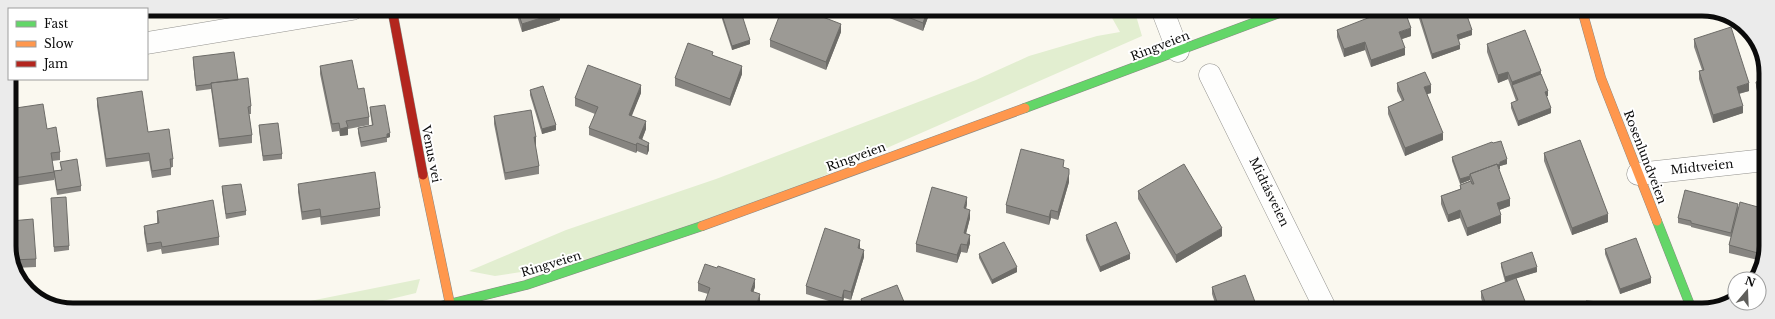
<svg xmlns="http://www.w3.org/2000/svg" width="1775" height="319" font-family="'Libre Baskerville',serif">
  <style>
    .green { fill: #e2eed0 }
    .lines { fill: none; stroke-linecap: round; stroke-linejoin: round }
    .street-casing { stroke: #93928e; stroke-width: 23 }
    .fast-casing { stroke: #898884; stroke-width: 10 }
    .slow-casing { stroke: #898884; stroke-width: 10 }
    .jam-casing { stroke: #898884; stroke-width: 10 }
    .street { stroke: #fefefd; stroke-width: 22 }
    .fast { stroke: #63d668; stroke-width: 9 }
    .slow { stroke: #ff974d; stroke-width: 9 }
    .jam { stroke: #b3261e; stroke-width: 9 }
    .wall { fill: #868480 }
    .shaded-wall { fill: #6d6c68 }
    .building { fill: #9c9a95; stroke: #6d6c68 }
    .labels { text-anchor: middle; stroke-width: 4; stroke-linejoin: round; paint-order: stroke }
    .street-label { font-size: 12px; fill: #0b0b0b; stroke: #fff }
    .rim { fill: none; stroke: #0b0b0b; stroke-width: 5 }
  </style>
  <rect width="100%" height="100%" fill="#faf8ef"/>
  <path class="green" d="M1107 9H1134L1142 36 741 212 606 259 495 276 469 271 566 230 716 179 976 80 1029 56 1097 36 1120 32Z
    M1205 9H1244L1226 16Z
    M420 279 416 293 345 310 270 309Z"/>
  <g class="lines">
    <g class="street-casing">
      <path id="street" d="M1162 9 1178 51
        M147 43 352 9
        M1210 75 1326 310
        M1638 174 1765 160"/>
    </g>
    <g class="fast-casing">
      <path id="fast" d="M1025 108 1290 9
        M1657 221 1692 310
        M425 310 526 285 702 226"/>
    </g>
    <g class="slow-casing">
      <path id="slow" d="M1582 10 1601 78 1657 221
        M423 175 450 304
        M702 226 1025 108"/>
    </g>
    <g class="jam-casing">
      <path id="jam" d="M392 9 423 175"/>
    </g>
    <use href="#street" class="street"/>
    <use href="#fast" class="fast"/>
    <use href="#slow" class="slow"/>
    <use href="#jam" class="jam"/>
  </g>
  <path class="wall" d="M515 9H559L560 20 522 32Z
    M869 9H931L923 31 869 10Z
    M1416 9H1448V12L1472 35 1458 40 1460 49 1432 59Z
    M722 15 750 44 732 50 722 19Z
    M1337 30 1411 36 1402 39 1405 55 1371 67 1365 50 1344 57 1337 37Z
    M841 32 826 70 770 47V40Z
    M1694 39 1749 91 1739 94 1743 113 1713 123 1699 79V71L1702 70 1694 47Z
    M1487 44 1541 74 1548 96H1546L1551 113 1518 126 1511 108V103L1516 101 1508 79 1498 83 1487 52Z
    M713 55 742 74 730 106 675 86V78Z
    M193 57 238 80 251 106V114H249L252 135V143L219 147 211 89 196 91 193 62Z
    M320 66 358 89 369 117V125L348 129V135L340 136 339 131 332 132 320 74Z
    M1765 79 1761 112 1756 86V82Z
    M1397 83 1431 93 1427 94 1443 140 1405 156 1388 114V107L1402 101 1397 91Z
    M530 90 556 130 542 134 530 95Z
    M641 93 631 116 646 129 642 140 649 143V150L647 155 637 151 636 153 589 135V128L595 114 575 106V98Z
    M97 98 148 132 173 159V167H171V175L152 178 149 161 106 167 97 106Z
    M370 107 390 137 387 138V142L361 147 358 133V128L372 125 370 112Z
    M9 109 47 129 60 152V160L52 161 54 171 61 170 60 162 81 186V191L57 195 54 177V180L14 186 10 162Z
    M494 116 536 145H535L539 166V174L505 180 494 124Z
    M259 125 282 154V159L263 161 259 130Z
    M1544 153 1608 222 1572 235 1544 161Z
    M1452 157 1507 164 1500 166V169H1499L1510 206 1499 210 1501 223 1467 236 1460 218 1448 222 1441 204V196L1460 189V185L1470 181V180L1460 184 1452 161Z
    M1064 168 1069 177V182L1058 220 1051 218 1049 225 1006 213V205Z
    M298 184 380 208V216L321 225 320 217 302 220 298 192Z
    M222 186 246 211V215L226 219 222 191Z
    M1138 191 1222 236 1176 263 1138 199Z
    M51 198 69 246V250L54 252Z
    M967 204 966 209 970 218 966 234 970 243 967 253 961 252 957 263 916 252V244Z
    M1738 207 1765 254 1762 261 1729 253V245L1731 237 1691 227V226L1678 223V218Z
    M157 211 219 237V245L162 254 161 249 147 252 144 233V226L157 224Z
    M11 221 36 259V267L15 268 11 262Z
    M1086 235 1130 259 1100 272 1086 240Z
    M860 248 864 257 851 300 844 298 842 305 806 294V286Z
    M1605 249 1651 283 1620 294 1605 254Z
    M979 254 1017 272 992 284 979 258Z
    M1501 263 1537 272 1516 278 1528 309 1530 310H1485L1481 298V291L1505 282 1501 267Z
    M698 283 755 287 753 292 760 302 757 310H702L708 294 698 291Z
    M1212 287 1258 310 1217 309 1212 294Z
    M861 299 907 310H863L861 303Z"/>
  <path class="shaded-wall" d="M928 9H931L923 31V23Z
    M560 12V20L522 32V24Z
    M841 24V32L826 70V62Z
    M1411 28V36L1399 40V32Z
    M1472 30V35L1457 40V35Z
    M750 40V44L732 50V46Z
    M1365 42V50L1344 57V49Z
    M1460 45V49L1432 59V54Z
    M1405 48V55L1371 67V60Z
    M742 66V74L730 106V99Z
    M1541 71V79L1512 85V82Z
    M1508 72V79L1498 83V75Z
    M1749 83V91L1737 94V87Z
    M641 85V93L629 123V115Z
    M1431 85V93L1424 95V87Z
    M1548 91V96L1545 97V92Z
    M1743 106V113L1713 123V115Z
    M1765 107V112H1761V108Z
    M1551 108V113L1518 126V121Z
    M646 121V129L640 144 639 138Z
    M556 125V130L542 134V129Z
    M348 127V135L340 136V129Z
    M390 133V137L387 138V134Z
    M1443 133V140L1405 156V148Z
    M534 137H536V145H534Z
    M637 143V151L636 153V145Z
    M649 143V150L647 155V147Z
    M1507 159V164L1500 166V169L1472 179 1500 162Z
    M1069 169V182L1058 220V212Z
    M1470 176V180L1460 184V179Z
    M967 197V204L964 216V208Z
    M1510 199V206L1497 211V203Z
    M970 210V218L964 241V233Z
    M1051 210V218L1049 225V217Z
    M1460 210V218L1448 222V215Z
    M1608 214V222L1572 235V228Z
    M1501 215V223L1467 236V228Z
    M1222 228V236L1176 263V255Z
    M970 235V243L967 253V245Z
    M860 240V248L858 255V248Z
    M961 244V252L957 263V255Z
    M864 250V257L851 300V292Z
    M1130 254V259L1100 272V267Z
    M1017 267V272L992 284V280Z
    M1537 267V272L1505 282V277Z
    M1651 278V283L1620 294V289Z
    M755 279V287L751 299V291Z
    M844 290V298L842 305V298Z
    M760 294V302L757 310H755Z"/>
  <path class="building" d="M517 9H559L560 12 522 24Z
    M739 9H740L750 40 732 46 722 15Z
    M782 9H802L841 24 826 62 770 40Z
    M887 9H928L923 23Z
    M1391 9H1404L1411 28 1399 32 1405 48 1371 60 1365 42 1344 49 1337 30Z
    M1418 9H1448V12L1455 9 1465 10 1472 30 1457 35 1460 45 1432 54Z
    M1731 27 1749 83 1737 87 1743 106 1713 115 1699 71 1704 70 1694 39Z
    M1525 30 1541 71 1512 82 1508 72 1498 75 1487 44Z
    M688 43 713 52 712 55 742 66 730 99 675 78Z
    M234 52 238 80 211 83V84L196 86 193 57Z
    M352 60 358 89 364 88 369 117 346 121 348 127 340 129 339 123 332 124 320 66Z
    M588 65 641 85 629 115 646 121 639 138 649 143 647 147 637 143 636 145 589 128 598 107 575 98Z
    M1425 72 1431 85 1424 87 1443 133 1405 148 1388 107 1404 100 1397 83Z
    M1541 74 1548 91 1545 92 1551 108 1518 121 1511 103 1518 100 1512 85Z
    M248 78 251 106 248 107 252 135 219 139 211 83Z
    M1765 79V107L1761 108 1756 82Z
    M543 86 556 125 542 129 530 90Z
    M142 91 148 132 169 129 173 159H170L171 168 152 171 149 153 106 159 97 98Z
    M43 104 47 129 56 127 60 152 51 153 54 172 14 178 10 154V135H11L10 126 9 109Z
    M385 105 390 133 387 134V137L361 142 358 128 373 125 370 107Z
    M531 110 536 137H534L539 166 505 173 494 116Z
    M278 123 282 154 263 156 259 125Z
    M1580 140 1608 214 1572 228 1544 153Z
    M1501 141 1507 159 1500 162V164L1498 165 1497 164 1470 174V176L1460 179 1452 157 1492 142 1493 143Z
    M1021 149 1064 160 1063 167 1069 169V174L1058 212 1051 210 1049 217 1006 205Z
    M77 159 81 186 57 190 54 171 62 170 60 162Z
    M1184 164 1222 228 1176 255 1138 191Z
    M1497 164 1510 199 1497 203 1501 215 1467 228 1460 210 1448 215 1441 196 1461 189 1460 185 1471 181 1472 184H1474L1470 174Z
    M375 172 380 208 321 217 320 209 302 212 298 184Z
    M241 184 246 211 226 214 222 186Z
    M932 187 967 197 964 208 970 210 964 233 970 235 967 245 961 244 957 255 916 244Z
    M1685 190 1738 204 1731 233 1691 223V221L1678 218Z
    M66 197 69 246 54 247 51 198Z
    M213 200 219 237 162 247 161 242 147 244 144 226 159 223 157 211Z
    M1740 202 1765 209V255L1729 245Z
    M33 219 36 259 11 260V221Z
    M1116 222 1130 254 1100 267 1086 235Z
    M825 228 860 240 858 248 864 250 851 292 844 290 842 298 806 286Z
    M1636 238 1651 278 1620 289 1605 249Z
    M1004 242 1017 267 992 280 979 254Z
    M1532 252 1537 267 1505 277 1501 263Z
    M705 264 717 268 718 266 755 279 751 291 760 294 755 310H702L710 288 698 283Z
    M1245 275 1258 310H1213L1219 308 1212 287Z
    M1516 278 1528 309H1529L1530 310H1488L1481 291Z
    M897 285 907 309 905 310H865L861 299Z
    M1586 301 1629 304V310H1581L1582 304H1585Z
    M615 302 639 310H613Z
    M1004 305 1021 310H1002Z"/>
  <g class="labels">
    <g class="street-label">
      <text transform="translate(1160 46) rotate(-21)" y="4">Ringveien</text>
      <text transform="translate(431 154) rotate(79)" y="4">Venus vei</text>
      <text transform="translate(856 157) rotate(-20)" y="4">Ringveien</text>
      <text transform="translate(1645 157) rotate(69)" y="4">Rosenlundveien</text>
      <text transform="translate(1702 167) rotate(-6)" y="4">Midtveien</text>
      <text transform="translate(1269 192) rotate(64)" y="4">Midtåsveien</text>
      <text transform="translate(551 264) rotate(-17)" y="4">Ringveien</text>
    </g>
  </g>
  <path d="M0 0H1775V319H0ZM73 16H1702A57 57 0 0 1 1759 73V246A57 57 0 0 1 1702 303H73A57 57 0 0 1 16 246V73A57 57 0 0 1 73 16Z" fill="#ebebeb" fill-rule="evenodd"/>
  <path class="rim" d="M73 16H1702A57 57 0 0 1 1759 73V246A57 57 0 0 1 1702 303H73A57 57 0 0 1 16 246V73A57 57 0 0 1 73 16Z"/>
  <rect x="8" y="8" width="140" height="72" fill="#ffffff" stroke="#9d9d9d"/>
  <rect x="16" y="21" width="20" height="6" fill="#63d668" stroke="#9d9d9d"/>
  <text x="44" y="28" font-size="12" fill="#0b0b0b">Fast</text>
  <rect x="16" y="41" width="20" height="6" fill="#ff974d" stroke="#9d9d9d"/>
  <text x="44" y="48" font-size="12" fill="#0b0b0b">Slow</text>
  <rect x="16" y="61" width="20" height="6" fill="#b3261e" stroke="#9d9d9d"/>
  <text x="44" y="68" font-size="12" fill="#0b0b0b">Jam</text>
  <g transform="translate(1747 291) rotate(19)"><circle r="19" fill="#ffffff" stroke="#9d9d9d"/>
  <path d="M0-3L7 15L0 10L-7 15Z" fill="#5f5e5b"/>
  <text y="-6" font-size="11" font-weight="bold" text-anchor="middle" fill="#0b0b0b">N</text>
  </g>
</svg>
